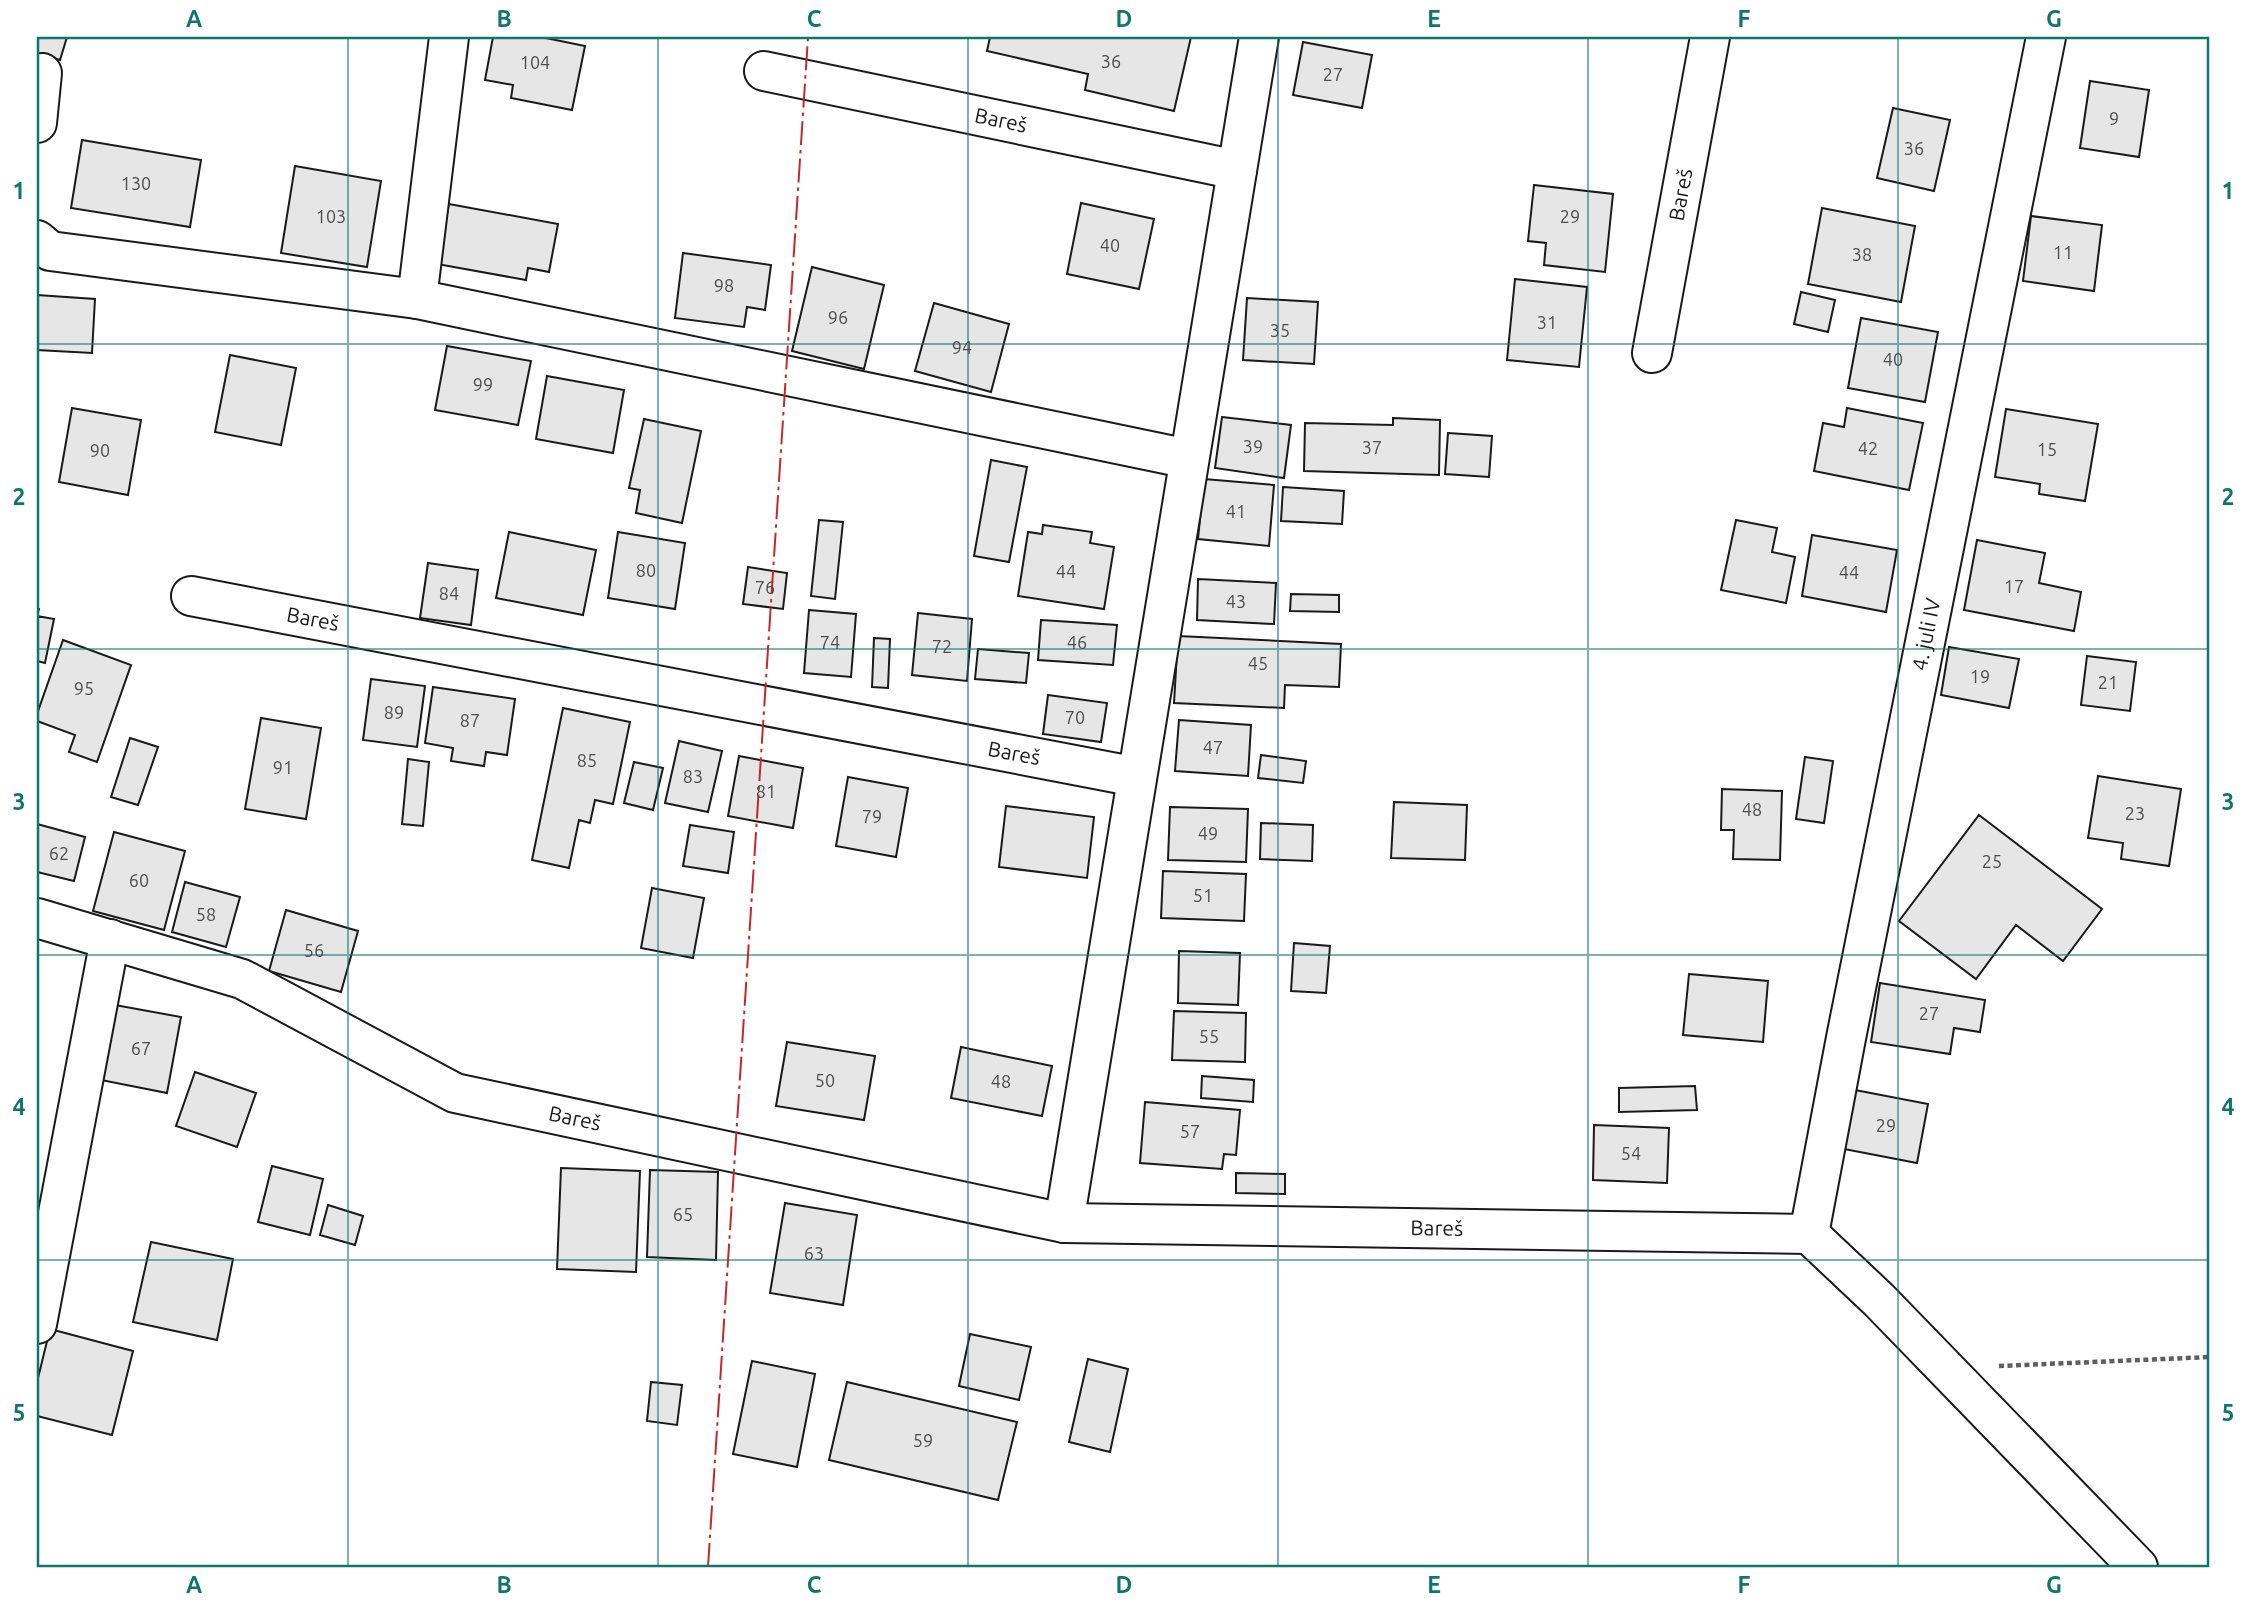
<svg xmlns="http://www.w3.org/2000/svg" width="2247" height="1604" font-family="Ubuntu,sans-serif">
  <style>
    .building { fill: #e6e6e6; stroke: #1a1a1a; stroke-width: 2 }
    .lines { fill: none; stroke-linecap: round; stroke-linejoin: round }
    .minor-casing { stroke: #1a1a1a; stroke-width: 42 }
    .path { stroke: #5f5f5f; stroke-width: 4.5; stroke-dasharray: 5 3.5; stroke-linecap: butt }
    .minor { stroke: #fff; stroke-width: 38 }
    .power { stroke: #c62828; stroke-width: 2; stroke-dasharray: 24 5 3.5 5; stroke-linecap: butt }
    .grid { fill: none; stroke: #0f766e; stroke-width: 2; stroke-opacity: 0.55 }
    .labels { text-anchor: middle; stroke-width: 5; stroke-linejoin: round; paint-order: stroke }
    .number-label { font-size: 18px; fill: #4d4d4d }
    .street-label { font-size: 21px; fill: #1a1a1a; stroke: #fff }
    .neatline { fill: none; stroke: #0f766e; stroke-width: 2.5 }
    .grid-label { font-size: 23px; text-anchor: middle; font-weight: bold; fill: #0f766e }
  </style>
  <rect width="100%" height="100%" fill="#fff"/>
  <path class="building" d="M37 37H67L60 60 37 53Z
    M493 37H541L585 46 572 110 511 98 513 85 485 80Z
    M990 37H1191L1174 111 1085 90 1088 74 987 51Z
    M1303 42 1372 55 1362 108 1293 95Z
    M2090 81 2149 90 2139 157 2080 148Z
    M1893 108 1950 120 1934 191 1877 178Z
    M82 140 201 160 190 227 71 208Z
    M295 166 381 181 367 267 281 253Z
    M1534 185 1613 194 1605 272 1544 265 1546 243 1528 241Z
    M1081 203 1154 219 1139 289 1067 274Z
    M449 204 558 224 549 272 528 268 526 280 437 264Z
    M1822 208 1915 226 1901 302 1808 284Z
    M2031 216 2102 225 2094 291 2023 281Z
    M683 253 771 265 765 310 747 307 744 327 675 318Z
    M812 267 884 285 864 369 792 351Z
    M1515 279 1587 287 1579 367 1507 360Z
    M1801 292 1835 300 1828 332 1794 324Z
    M37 295 95 299 92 353 37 350Z
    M1247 298 1318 302 1314 364 1243 360Z
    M934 303 1009 324 991 392 915 371Z
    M1861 318 1938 332 1925 402 1848 388Z
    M447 346 531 361 518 425 435 410Z
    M230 355 296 368 281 445 215 432Z
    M547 376 624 390 613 453 536 439Z
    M72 408 141 420 128 495 59 482Z
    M1847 408 1923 423 1909 490 1814 471 1823 423 1844 427Z
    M2006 409 2098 424 2085 501 2039 494 2040 484 1995 477Z
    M1222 417 1291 425 1284 478 1215 468Z
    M1393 418 1440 420 1439 475 1304 471 1305 423 1393 425Z
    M644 419 701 431 682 523 636 513 640 490 629 488Z
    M1448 433 1492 436 1489 477 1445 474Z
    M991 460 1027 467 1009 562 974 556Z
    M1204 479 1274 485 1269 546 1198 539Z
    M1283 487 1344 491 1342 524 1281 521Z
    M819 520 843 522 835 599 811 596Z
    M1736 520 1777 528 1772 552 1795 557 1786 603 1721 590Z
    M1043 525 1092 532 1090 543 1114 547 1104 609 1018 596 1028 532 1042 534Z
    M509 532 596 550 583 615 496 598Z
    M618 532 685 543 675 609 608 598Z
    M1812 535 1897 550 1886 612 1802 596Z
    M1977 540 2045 553 2039 583 2081 592 2074 631 1964 610Z
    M428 563 478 570 471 625 420 618Z
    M748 567 787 573 783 609 743 604Z
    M1198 579 1276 583 1274 624 1197 620Z
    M1291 594 1339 595V612L1290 611Z
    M37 608 39 609 37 616 54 619 45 663 37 661Z
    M809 610 856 614 851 677 804 673Z
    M918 613 972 619 967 681 912 675Z
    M1041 620 1117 625 1113 665 1038 660Z
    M1178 636 1341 644 1339 687 1285 685 1284 708 1174 703Z
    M874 638 890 639 888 688 872 687Z
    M63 640 131 665 97 762 69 752 75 735 37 721V714Z
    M1949 647 2019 659 2009 708 1941 695Z
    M978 649 1029 653 1026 683 975 679Z
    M2087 656 2136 662 2130 711 2081 705Z
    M371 679 425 686 417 747 363 740Z
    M433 687 515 699 507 755 486 752 484 766 451 761 453 748 425 743Z
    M1048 695 1107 703 1101 742 1043 734Z
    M563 708 630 722 613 804 595 800 590 823 579 820 569 868 532 860Z
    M261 718 321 728 306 819 245 809Z
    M1179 720 1251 725 1248 776 1175 771Z
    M130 738 158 747 138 805 111 797Z
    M679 741 722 751 708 812 665 803Z
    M1261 755 1306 761 1303 783 1258 778Z
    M739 756 803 768 793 828 728 816Z
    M1805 757 1833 761 1824 823 1796 819Z
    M408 759 429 762 423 826 402 824Z
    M634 762 663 768 653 810 624 803Z
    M2098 776 2181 789 2169 866 2121 859 2123 843 2088 838Z
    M848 777 908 788 896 857 836 846Z
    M1722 789 1782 791 1780 860 1733 859 1734 830H1721Z
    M1394 802 1467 805 1465 860 1391 858Z
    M1006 806 1094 817 1087 878 999 867Z
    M1170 807 1248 809 1246 862 1168 860Z
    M1979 815 2102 909 2063 961 2016 925 1976 979 1899 921Z
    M1261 823 1313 825 1312 861 1260 859Z
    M37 824 85 837 74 881 37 872Z
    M690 825 734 832 728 873 683 866Z
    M114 832 185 851 164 930 93 911Z
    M1163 871 1246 874 1244 921 1161 918Z
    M185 882 240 897 226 947 172 932Z
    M652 888 704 898 693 958 641 948Z
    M286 910 358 931 341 992 269 971Z
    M1294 943 1330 946 1326 993 1291 991Z
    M1179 951 1240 953 1238 1005 1178 1003Z
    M1689 974 1768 981 1763 1042 1683 1035Z
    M1880 983 1985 1000 1980 1032 1954 1028 1950 1054 1871 1042Z
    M115 1005 181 1017 167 1093 101 1080Z
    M1174 1011 1246 1013 1245 1062 1172 1060Z
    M787 1042 875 1056 864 1120 776 1106Z
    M961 1047 1052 1066 1042 1116 951 1098Z
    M195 1072 256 1093 237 1147 176 1126Z
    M1202 1076 1254 1080 1253 1102 1201 1098Z
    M1695 1086 1697 1110 1619 1112V1088Z
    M1855 1090 1928 1104 1917 1163 1844 1149Z
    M1145 1102 1240 1110 1236 1155 1224 1154 1222 1169 1140 1163Z
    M1594 1125 1669 1128 1667 1183 1593 1180Z
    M272 1166 323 1179 310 1235 258 1222Z
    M561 1168 640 1171 636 1272 557 1269Z
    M650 1170 718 1172 716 1260 647 1257Z
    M1236 1173 1285 1174V1194L1236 1193Z
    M785 1203 857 1215 843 1305 770 1293Z
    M328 1205 363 1216 355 1245 320 1235Z
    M151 1242 233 1259 217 1340 133 1322Z
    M50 1329 133 1351 112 1435 37 1416V1382Z
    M970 1334 1031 1347 1019 1400 959 1386Z
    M1088 1359 1128 1369 1110 1452 1069 1442Z
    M752 1361 815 1374 797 1467 733 1454Z
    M651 1382 682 1385 677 1425 647 1421Z
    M847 1382 1017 1422 998 1500 829 1460Z"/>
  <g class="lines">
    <g class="minor-casing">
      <g id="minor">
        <path d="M449 37 417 299 1189 459"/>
        <path id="s1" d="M764 71 1237 170"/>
        <path d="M37 123 42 73"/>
        <path d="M37 240 50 251 417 299"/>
        <path id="s2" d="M1652 353 1710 37"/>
        <path id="s3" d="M191 596 1137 777"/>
        <path id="s4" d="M37 918 242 979 455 1093 1064 1223 1809 1234"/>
        <path d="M1064 1223 1259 37"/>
        <path id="s5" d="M1809 1234 1846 1038 2046 37"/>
        <path d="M1809 1234 1879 1300 2138 1567"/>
        <path d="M37 1324 110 939"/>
      </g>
    </g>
    <path class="path" d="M1999 1366 2210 1357"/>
    <use href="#minor" class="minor"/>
    <path class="power" d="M708 1567 808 37"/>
  </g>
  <path class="grid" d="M348 37V1567M658 37V1567M968 37V1567M1278 37V1567M1588 37V1567M1898 37V1567M37 344H2210M37 649H2210M37 955H2210M37 1260H2210"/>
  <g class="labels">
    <g class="number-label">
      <text x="1111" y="68">36</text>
      <text x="535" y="69">104</text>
      <text x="1333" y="81">27</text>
      <text x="2114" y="125">9</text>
      <text x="1914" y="155">36</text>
      <text x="136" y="190">130</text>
      <text x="331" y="223">103</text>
      <text x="1570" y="223">29</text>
      <text x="1110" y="252">40</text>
      <text x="2063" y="259">11</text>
      <text x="1862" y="261">38</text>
      <text x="724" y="292">98</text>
      <text x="838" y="324">96</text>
      <text x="1547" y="329">31</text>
      <text x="1280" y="337">35</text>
      <text x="962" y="354">94</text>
      <text x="1893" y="366">40</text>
      <text x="483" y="391">99</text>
      <text x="1253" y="453">39</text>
      <text x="1372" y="454">37</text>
      <text x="1868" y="455">42</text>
      <text x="2047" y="456">15</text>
      <text x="100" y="457">90</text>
      <text x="1236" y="518">41</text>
      <text x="646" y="577">80</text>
      <text x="1066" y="578">44</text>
      <text x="1849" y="579">44</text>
      <text x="2014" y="593">17</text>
      <text x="765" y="594">76</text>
      <text x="449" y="600">84</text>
      <text x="1236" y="608">43</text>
      <text x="830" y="649">74</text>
      <text x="1077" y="649">46</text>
      <text x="942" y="653">72</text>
      <text x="1258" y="670">45</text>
      <text x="1980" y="683">19</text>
      <text x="2108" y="689">21</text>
      <text x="84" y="695">95</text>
      <text x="394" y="719">89</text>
      <text x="1075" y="724">70</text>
      <text x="470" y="727">87</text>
      <text x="1213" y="754">47</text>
      <text x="587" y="767">85</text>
      <text x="283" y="774">91</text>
      <text x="693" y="783">83</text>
      <text x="766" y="798">81</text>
      <text x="1752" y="816">48</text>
      <text x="2135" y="820">23</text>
      <text x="872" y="823">79</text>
      <text x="1208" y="840">49</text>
      <text x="59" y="860">62</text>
      <text x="1992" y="868">25</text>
      <text x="139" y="887">60</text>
      <text x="1203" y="902">51</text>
      <text x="206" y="921">58</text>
      <text x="314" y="957">56</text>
      <text x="1929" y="1020">27</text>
      <text x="1209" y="1043">55</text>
      <text x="141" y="1055">67</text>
      <text x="825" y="1087">50</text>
      <text x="1001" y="1088">48</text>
      <text x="1886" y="1132">29</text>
      <text x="1190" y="1138">57</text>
      <text x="1631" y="1160">54</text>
      <text x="683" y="1221">65</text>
      <text x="814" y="1260">63</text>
      <text x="923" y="1447">59</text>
    </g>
    <g class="street-label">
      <text dy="7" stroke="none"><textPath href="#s1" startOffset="242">Bareš</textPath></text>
      <text dy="7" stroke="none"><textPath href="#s2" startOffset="161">Bareš</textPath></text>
      <text dy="7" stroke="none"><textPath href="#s3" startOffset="124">Bareš</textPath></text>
      <text dy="7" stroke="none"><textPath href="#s5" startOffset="611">4. juli IV</textPath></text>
      <text dy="7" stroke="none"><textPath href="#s3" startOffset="838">Bareš</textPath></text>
      <text dy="7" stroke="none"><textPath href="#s4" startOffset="578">Bareš</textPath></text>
      <text dy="7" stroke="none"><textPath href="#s4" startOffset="1451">Bareš</textPath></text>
    </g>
  </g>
  <rect width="2247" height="1604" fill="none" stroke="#ffffff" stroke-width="77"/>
  <rect x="38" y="38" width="2170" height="1528" class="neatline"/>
  <g class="grid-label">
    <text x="194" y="27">A</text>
    <text x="504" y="27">B</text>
    <text x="814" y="27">C</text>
    <text x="1124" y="27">D</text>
    <text x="1434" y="27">E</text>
    <text x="1744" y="27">F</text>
    <text x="2054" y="27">G</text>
    <text x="19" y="199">1</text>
    <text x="2228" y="199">1</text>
    <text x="19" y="505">2</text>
    <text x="2228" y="505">2</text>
    <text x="19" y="810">3</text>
    <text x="2228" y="810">3</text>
    <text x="19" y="1115">4</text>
    <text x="2228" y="1115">4</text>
    <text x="19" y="1421">5</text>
    <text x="2228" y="1421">5</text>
    <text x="194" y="1593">A</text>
    <text x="504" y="1593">B</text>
    <text x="814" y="1593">C</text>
    <text x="1124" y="1593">D</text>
    <text x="1434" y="1593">E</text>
    <text x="1744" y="1593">F</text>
    <text x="2054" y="1593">G</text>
  </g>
</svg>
